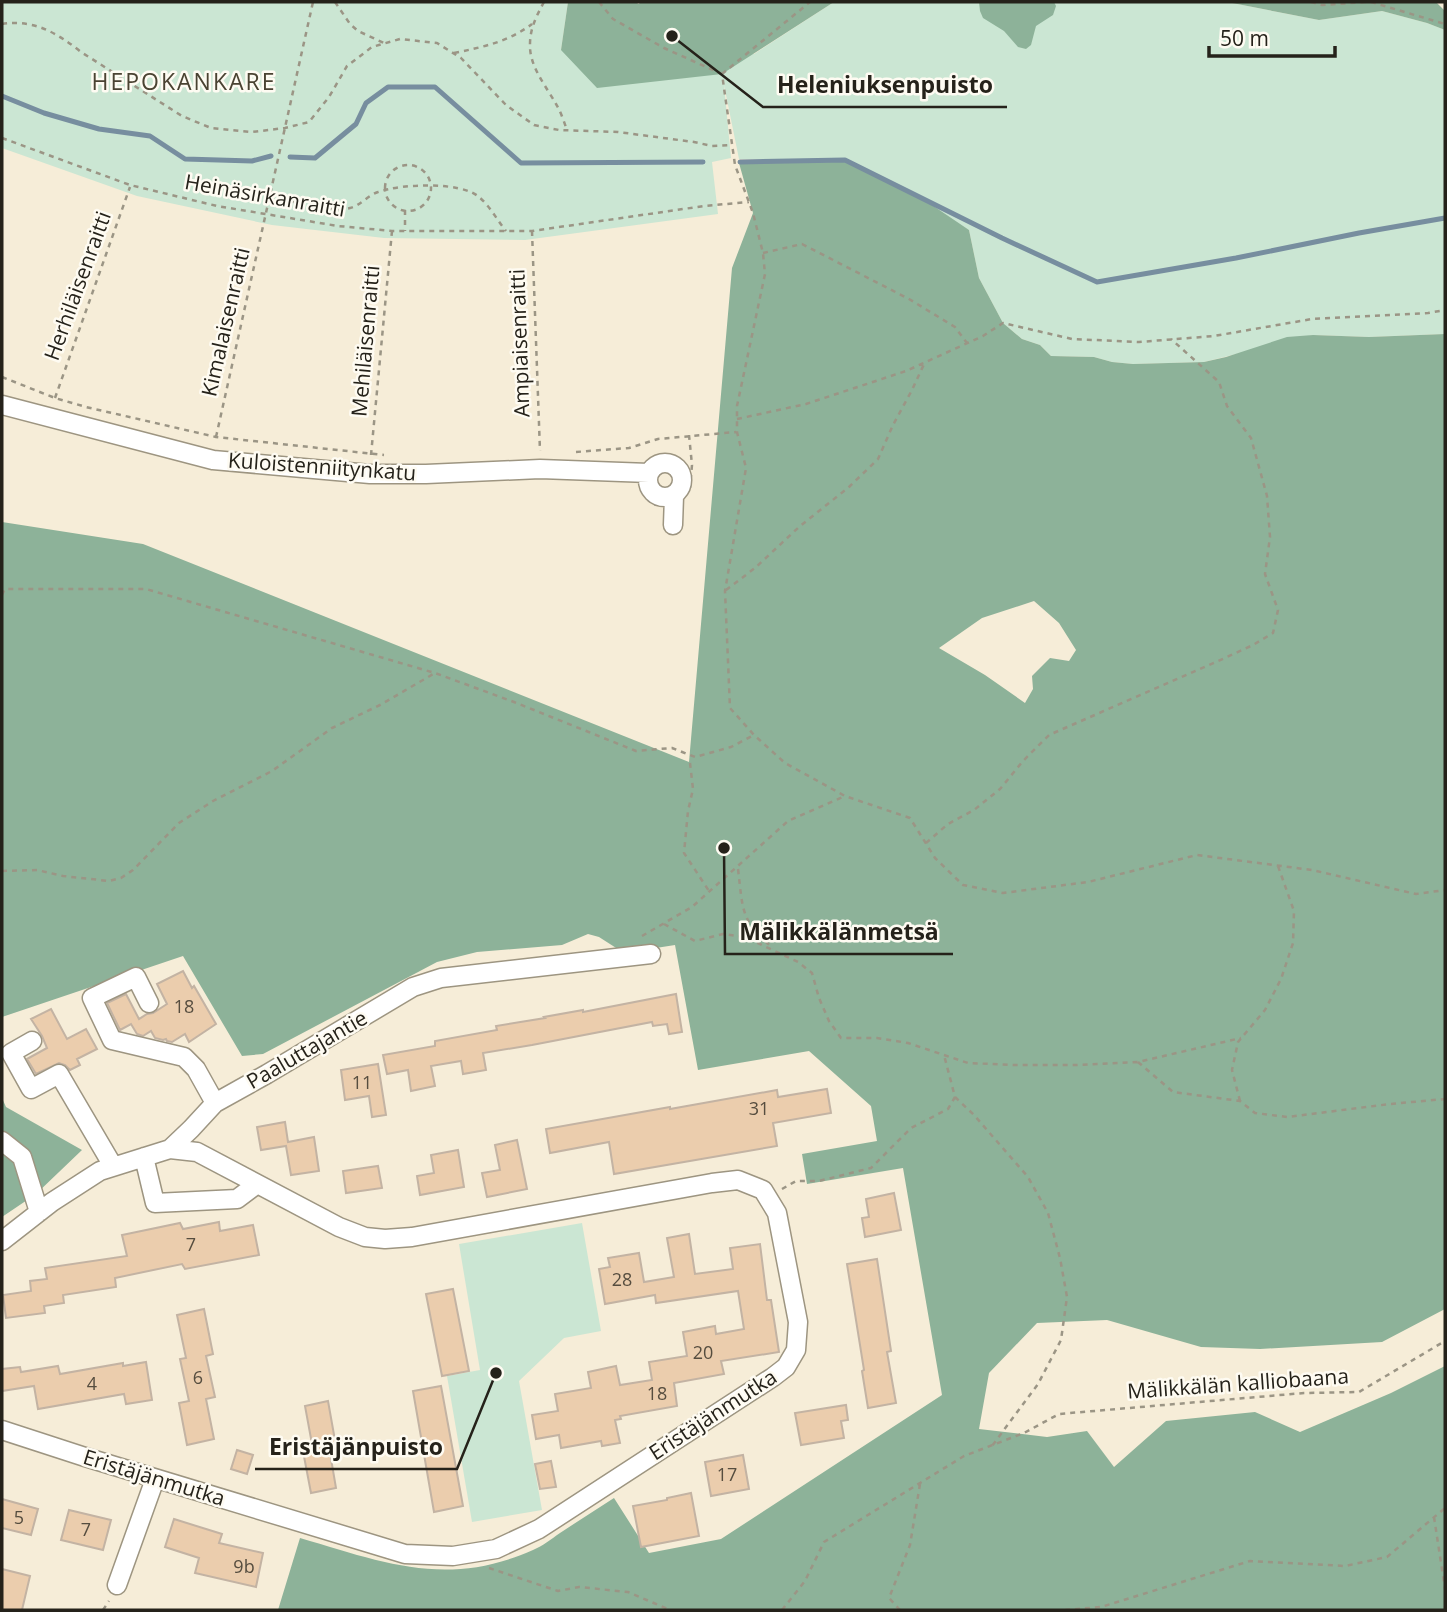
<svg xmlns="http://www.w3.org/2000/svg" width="1447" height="1612" font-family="'Open Sans',sans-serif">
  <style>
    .green { fill: #cbe6d3 }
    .forest { fill: #8db299; fill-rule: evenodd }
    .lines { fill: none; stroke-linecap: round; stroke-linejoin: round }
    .stream { stroke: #778e9f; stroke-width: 5 }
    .building { fill: #ebcdad; stroke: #c3b3a3; stroke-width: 2 }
    .minor-casing { stroke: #9d9581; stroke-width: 21 }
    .path { stroke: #9b9585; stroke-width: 2.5; stroke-dasharray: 5 5; stroke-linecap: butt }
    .minor { stroke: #fff; stroke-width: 18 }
    .labels { text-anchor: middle; stroke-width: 5; stroke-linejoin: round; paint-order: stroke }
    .number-label { font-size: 18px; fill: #564d3f }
    .street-label { font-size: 21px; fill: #25221a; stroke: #fefbf2 }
    .neighbourhood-label { font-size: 23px; letter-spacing: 2px; fill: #4a4332; stroke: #fefbf2 }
    .leader { fill: none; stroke: #25221a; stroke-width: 2.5 }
    .callout-dot { fill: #25221a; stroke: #fefbf2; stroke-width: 2.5 }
    .callout-label { font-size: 23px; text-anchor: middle; font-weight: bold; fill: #25221a; stroke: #fefbf2; stroke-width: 5; stroke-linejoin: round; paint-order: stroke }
  </style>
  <rect width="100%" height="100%" fill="#f6edd8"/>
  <path class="green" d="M2 2H568L561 50 754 54 834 2H1227L1319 20 1382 11 1427 23 1445 30V334L1369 337 1313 335 1204 362 1133 364 1112 362 1094 357 1051 356 1040 345 1022 339 1003 323 979 278 969 230 845 160 739 159 724 85 731 158 712 162 718 214 525 240 384 238 272 225 137 196 2 148Z
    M582 1223 601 1331 564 1338 519 1381 542 1510 472 1522 447 1376 480 1370 459 1244Z"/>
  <path class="forest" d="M568 2H635L639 4 640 2H834L722 74 597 88 561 50Z
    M979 2H1054L1056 6 1053 15 1036 26 1031 45 1026 49 1018 47 1004 31 983 18 980 11Z
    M1227 2H1436L1445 11V30L1427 23 1382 11 1319 20Z
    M845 160 923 199 969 230 979 278 1003 323 1022 339 1040 345 1051 356 1094 357 1112 362 1133 364 1204 362 1226 357 1287 337 1313 335 1369 337 1445 334V1309L1382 1342 1260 1349 1201 1347 1107 1320 1037 1323 989 1373 979 1429 1047 1437 1087 1431 1114 1467 1166 1421 1255 1412 1300 1432 1391 1393 1445 1366V1610H278L300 1538C385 1563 447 1588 533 1550 543 1546 551 1539 560 1533 578 1521 596 1510 614 1498L649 1553 721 1539 942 1395 903 1168 807 1184 802 1154 877 1141 871 1106 809 1051 698 1070 675 945 624 953 599 937 588 934 562 945 477 952 437 962 263 1054 242 1056 183 956 2 1017V522L143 544 689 762 732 268 753 213 739 163ZM1034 601 1059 623 1076 650 1069 661 1050 658 1032 676 1033 689 1025 703 985 675 939 648 982 618Z
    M2 1098 6 1107 82 1150 36 1194 2 1217Z"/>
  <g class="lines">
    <path class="stream" d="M2 96 44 113 99 129 150 136 185 159 252 161 271 156
      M290 157 315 158 356 124 366 103 388 87H435L521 163 703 162
      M740 162 845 160 1002 238 1097 282 1236 258 1359 233 1445 218"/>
  </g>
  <path class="building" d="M183 971 192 988 194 986 216 1024 189 1042 185 1034 172 1042 167 1041 166 1039 163 1040 155 1038 151 1031 143 1036 137 1034 131 1024 120 1030 107 1003 126 994 139 1019 147 1014 153 1013 167 1004 157 984Z
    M676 994 682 1032 669 1034 667 1024 653 1026 652 1022 532 1045 483 1053 486 1070 463 1074 461 1061 431 1066 435 1086 411 1091 408 1070 387 1074 383 1055 435 1046V1041L497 1030 496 1026 545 1018 544 1017 583 1010V1012Z
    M51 1009 67 1039 86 1029 97 1049 77 1059 80 1065 70 1070 65 1065 59 1063 36 1074 27 1059 47 1048 42 1036 31 1019Z
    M378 1064 386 1115 372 1117 369 1096 345 1100 341 1070Z
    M827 1089 831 1113 773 1123 777 1146 614 1174 609 1142 550 1153 546 1129 670 1107V1109L777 1090 778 1097Z
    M285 1122 288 1142 314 1137 319 1171 291 1175 286 1146 261 1150 257 1127Z
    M517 1140 527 1189 487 1197 482 1173 500 1170 495 1145Z
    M458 1150 464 1187 420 1195 417 1176 434 1173 431 1155Z
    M378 1166 382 1188 346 1193 343 1171Z
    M894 1193 901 1230 865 1237 862 1218 869 1217 866 1199Z
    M219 1222 220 1231 253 1225 259 1255 185 1269 182 1264 115 1278 116 1287 63 1295 64 1303 44 1306 45 1313 6 1318 3 1295 31 1291 30 1281 47 1279 45 1268 127 1256 122 1235 180 1223 183 1229Z
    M689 1234 695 1274 733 1269 730 1248 760 1244 767 1300H771L779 1352 721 1361 724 1374 674 1383 677 1406 620 1416 621 1419 615 1420 620 1443 602 1446 601 1441 561 1448 559 1435 536 1439 532 1415 558 1411 555 1394 591 1388 588 1372 616 1366 620 1385 652 1380 649 1362 687 1356 683 1332 715 1326 716 1334 744 1329 738 1291 656 1303 655 1295 605 1304 599 1269 610 1267 608 1258 639 1253 644 1282 674 1277 667 1238Z
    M877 1259 891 1351 887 1352 896 1403 868 1408 862 1371 864 1370 847 1264Z
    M453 1289 469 1371 442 1376 426 1294Z
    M204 1309 213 1354 206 1356 215 1397 206 1399 214 1439 187 1445 179 1403 189 1401 180 1359 186 1358 177 1315Z
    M146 1362 152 1400 126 1404 124 1394 38 1409 34 1386 2 1391V1369L20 1367 21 1372 58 1366 60 1374 123 1363V1366Z
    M441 1386 463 1506 434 1512 413 1391Z
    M328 1401 336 1446 329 1447 336 1488 311 1493 302 1446 312 1444 305 1406Z
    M846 1405 848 1420 841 1421 844 1438 801 1445 795 1413Z
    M237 1450 253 1455 247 1474 231 1469Z
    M743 1455 749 1489 711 1496 705 1462Z
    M551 1461 556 1487 540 1489 535 1464Z
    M691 1493 699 1536 641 1547 633 1506 667 1500V1498Z
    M2 1499 38 1509 31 1535 2 1528Z
    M69 1510 111 1520 103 1550 61 1540Z
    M174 1519 222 1534 219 1543 263 1553 256 1587 195 1573 199 1558 165 1547Z
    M2 1569 30 1576 22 1610H2Z"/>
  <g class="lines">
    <g class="minor-casing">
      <path id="minor" d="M2 405 213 460 370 474H426L540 469 649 473
        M648 480a17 17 0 1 1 34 0a17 17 0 1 1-34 0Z
        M673 525 674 496
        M149 1003 136 977 92 998 112 1040 184 1057 196 1069 215 1103
        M32 1041 11 1053 31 1089 59 1074 113 1166
        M2 1141 22 1157 39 1212
        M144 1157 155 1203 237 1199 257 1184
        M2 1241 52 1202 100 1171 170 1149 191 1129 215 1103 267 1074 413 987 441 978 651 954
        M2 1430 85 1457 405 1554 453 1556 496 1549 539 1529 773 1377 786 1367 796 1350 798 1322 777 1213 763 1190 738 1180 712 1183 412 1237 385 1239 365 1237 339 1227 197 1152 170 1149
        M117 1585 155 1479"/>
    </g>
    <path class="path" d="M335 2 350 24 358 31 384 43
      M544 2C537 15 530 28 530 44 529 66 546 86 556 104 561 112 564 122 567 130
      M599 2 613 19 664 48 722 74 735 165 753 213 763 253 765 274 737 406V432L746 468 725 591 730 708 754 735 785 763 845 796 910 818 935 858 963 885 1003 893 1088 882 1197 855 1312 870 1416 894 1445 890
      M1311 2 1322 5 1367 2
      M1371 2 1445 24
      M2 24C34 19 57 33 81 52L182 116 211 128 252 132 285 128 309 122 329 97 347 66 372 47 400 39 437 43 461 58 506 105 534 125 559 130 618 132 694 142 712 146 732 145
      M454 53C483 47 508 42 532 24
      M722 74 810 2
      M2 138 130 185 217 206 338 226 392 231H532L704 206 749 202
      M385 188a23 23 0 1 1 46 0a23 23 0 1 1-46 0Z
      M269 199C280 200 291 202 302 203 319 206 333 212 350 208 360 206 368 195 378 192 400 184 461 181 479 197 490 206 497 220 506 231
      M405 210V231
      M532 231 540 451
      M763 253 802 244 909 299 955 327 967 343
      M2 377 55 398 86 407 216 437 384 455
      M55 398 130 187
      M737 419 806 404 906 371 983 336 1003 323 1072 339 1139 342 1214 336 1312 319 1428 313 1445 310
      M689 435 692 465 690 488
      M216 437 313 2
      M576 452 629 448 658 439 736 432
      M371 455 392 231
      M641 490 649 501 656 505
      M726 590 755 568 799 527 849 487 878 459 893 425 912 390 925 362
      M2 595 5 589H146L435 673 514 702 636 751 672 748 695 757 731 747 754 735
      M690 763 693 789 688 811 684 853 709 891
      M926 843 948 824 974 810 1000 789 1023 761 1049 735 1216 662 1253 645 1273 633 1278 610 1265 574 1270 537 1267 496 1251 438 1227 406 1219 382 1171 339
      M738 869C743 909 740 921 773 948
      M2 871 37 870 63 876 109 881 121 878 133 870 179 823 213 801 272 771 332 728 380 705 435 673
      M664 924 695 941 723 934 745 937 798 962 812 973 819 998 829 1021 841 1038H877L908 1043 968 1063 1015 1065H1076L1138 1062 1241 1038
      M642 936 692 907 788 821 845 796
      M1138 1062 1173 1092 1240 1101 1255 1113 1287 1117 1390 1104 1445 1099
      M955 1097 974 1115 1028 1177 1048 1213 1060 1258 1067 1297 1061 1340 1038 1384 992 1446
      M1240 1101 1232 1070 1238 1042 1265 1010 1281 979 1293 943 1294 911 1278 866
      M782 1189 796 1181H819L871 1168 911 1128 948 1109 955 1097 944 1055
      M1434 1517 1445 1589
      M489 1568 558 1591 579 1587 628 1592 670 1610
      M103 1610 109 1601
      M782 1610 805 1581 824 1542 964 1456 1024 1433 1059 1414 1304 1393 1359 1392 1445 1341
      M900 1610 889 1598 910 1545 920 1484
      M1065 1610 1101 1607 1250 1561 1345 1566 1387 1557 1445 1508
      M1445 1610V1606"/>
    <use href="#minor" class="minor"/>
  </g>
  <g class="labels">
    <g class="number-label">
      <text x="184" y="1013">18</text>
      <text x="362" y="1089">11</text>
      <text x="759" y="1115">31</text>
      <text x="191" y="1251">7</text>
      <text x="622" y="1286">28</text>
      <text x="703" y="1359">20</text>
      <text x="198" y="1384">6</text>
      <text x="92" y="1390">4</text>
      <text x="657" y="1400">18</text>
      <text x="727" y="1481">17</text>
      <text x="19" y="1524">5</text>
      <text x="86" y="1536">7</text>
      <text x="244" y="1573">9b</text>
    </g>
    <g class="street-label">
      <text transform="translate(265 196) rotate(10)" y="7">Heinäsirkanraitti</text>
      <text transform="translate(78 286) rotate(-70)" y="7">Herhiläisenraitti</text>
      <text transform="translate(226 322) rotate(-77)" y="7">Kimalaisenraitti</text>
      <text transform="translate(366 341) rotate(-85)" y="7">Mehiläisenraitti</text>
      <text transform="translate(520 343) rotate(-92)" y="7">Ampiaisenraitti</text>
      <text transform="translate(322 467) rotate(4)" y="7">Kuloistenniitynkatu</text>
      <text transform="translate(307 1050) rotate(-30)" y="7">Paaluttajantie</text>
      <text transform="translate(1238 1384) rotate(-4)" y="7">Mälikkälän kalliobaana</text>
      <text transform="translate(713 1415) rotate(-33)" y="7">Eristäjänmutka</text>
      <text transform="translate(154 1478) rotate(17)" y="7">Eristäjänmutka</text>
    </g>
    <g class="neighbourhood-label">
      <text x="184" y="90">HEPOKANKARE</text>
    </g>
  </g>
  <path class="leader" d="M672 36L763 107H1007M724 848L725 954H953M496 1373L457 1469H255"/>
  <g class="callout-dot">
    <circle cx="672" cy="36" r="7"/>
    <circle cx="724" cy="848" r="7"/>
    <circle cx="496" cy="1373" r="7"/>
  </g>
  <g class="callout-label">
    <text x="885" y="93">Heleniuksenpuisto</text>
    <text x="839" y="940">Mälikkälänmetsä</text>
    <text x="356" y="1455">Eristäjänpuisto</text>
  </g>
  <rect width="1447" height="1612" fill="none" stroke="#25221a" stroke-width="7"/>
  <path d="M1209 46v10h126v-10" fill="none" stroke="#25221a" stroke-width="3.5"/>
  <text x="1220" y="46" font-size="21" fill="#25221a" stroke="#fefbf2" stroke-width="5" paint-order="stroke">50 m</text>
</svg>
